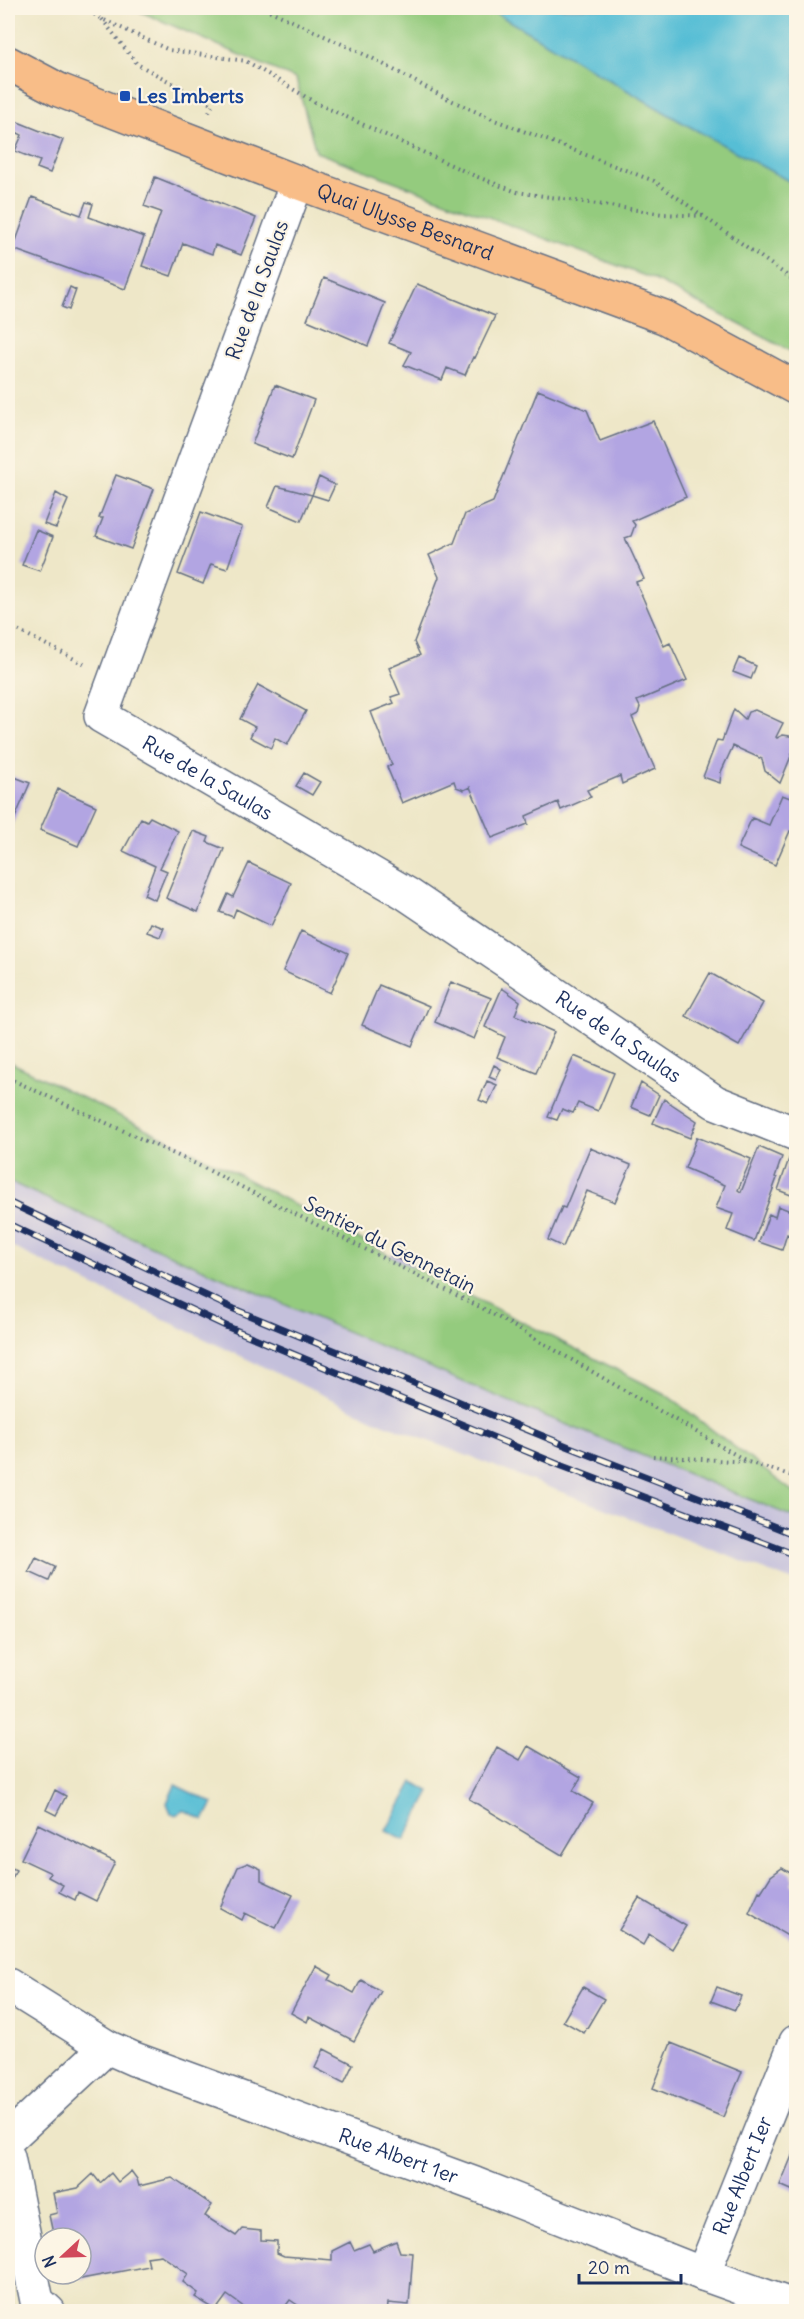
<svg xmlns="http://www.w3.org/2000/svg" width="804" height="2319" font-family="Delius,sans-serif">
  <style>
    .industrial { fill: #c4c0db }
    .green { fill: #94cb7e; stroke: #587d6e; stroke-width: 1.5 }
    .water { fill: #57bed5; stroke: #39769a; stroke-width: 1.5 }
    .building { fill: #b2a5e2 }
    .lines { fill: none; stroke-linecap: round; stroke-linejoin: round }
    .minor-casing { stroke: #656f83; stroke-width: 36 }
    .tertiary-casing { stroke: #656f83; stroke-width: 36 }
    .primary-casing { stroke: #656f83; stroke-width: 36 }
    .path { stroke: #656f83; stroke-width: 4; stroke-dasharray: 1.5 4.5; stroke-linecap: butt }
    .minor { stroke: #fff; stroke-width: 33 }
    .tertiary { stroke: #fff; stroke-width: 33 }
    .primary { stroke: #f8bd88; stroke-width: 33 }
    .rail-casing { stroke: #1b2f5e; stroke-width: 7 }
    .rail { stroke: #fcf5e5; stroke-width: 4.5; stroke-dasharray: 14; stroke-linecap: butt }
    .transit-dot { fill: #1a4fb4; stroke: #fcf5e5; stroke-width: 2 }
    .labels { text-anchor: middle; stroke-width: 4.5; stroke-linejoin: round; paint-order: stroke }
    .transit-label { font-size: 20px; font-weight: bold; fill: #164399; stroke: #fcf5e5; text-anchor: start }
    .street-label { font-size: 20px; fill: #1b2f5e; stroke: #fcf5e5 }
  </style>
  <rect width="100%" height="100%" fill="#fcf5e5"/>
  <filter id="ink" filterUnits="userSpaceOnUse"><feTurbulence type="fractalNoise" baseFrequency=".0167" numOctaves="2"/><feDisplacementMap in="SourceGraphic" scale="12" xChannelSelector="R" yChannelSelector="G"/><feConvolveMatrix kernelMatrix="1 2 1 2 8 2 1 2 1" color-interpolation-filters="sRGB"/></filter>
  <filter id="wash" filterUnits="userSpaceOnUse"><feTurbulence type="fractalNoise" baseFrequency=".008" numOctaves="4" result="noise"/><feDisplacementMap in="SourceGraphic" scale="24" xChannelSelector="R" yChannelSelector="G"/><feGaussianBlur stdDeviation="1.35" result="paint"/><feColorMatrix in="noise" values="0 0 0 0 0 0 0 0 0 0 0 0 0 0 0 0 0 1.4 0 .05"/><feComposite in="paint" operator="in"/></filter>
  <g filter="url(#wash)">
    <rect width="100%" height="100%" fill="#eee7c8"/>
    <path class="industrial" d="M8 1181 165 1252 484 1391 796 1518V1582L379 1422 8 1245Z"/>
    <path class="green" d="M132 8H487L678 120 796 185V354L653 279 316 152 296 79Z
      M8 1061 228 1169 391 1256 665 1394 796 1494V1518L484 1391 164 1252 8 1181Z"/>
    <path class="water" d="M487 8H796V185L678 120Z
      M413 1782 430 1792 404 1840 386 1831Z
      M175 1785 213 1803 204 1820 184 1810 176 1815 171 1813 167 1803Z"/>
    <g id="blocks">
      <path class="building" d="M8 118 63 140 50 173 37 168 40 161 15 151 22 135 16 132 8 151Z
        M155 177 256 218 241 255 215 245 212 254 183 243 171 276 142 266 161 212 144 206Z
        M32 197 81 215 86 202 93 204 89 217 144 237 125 289 13 249Z
        M324 278 385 303 368 346 307 320Z
        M417 284 495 316 475 358 473 357 465 375 447 368 442 380 404 365 411 352 389 343Z
        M70 287 76 290 69 310 62 307Z
        M275 385 314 400 292 459 252 444Z
        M538 390 587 410 600 441 653 421 686 497 632 521 635 525 631 536 625 538 644 579 636 582 664 646 670 643 687 680 637 701 640 707 638 714 632 717 655 769 622 784 620 776 587 790 591 797 561 810 558 802 526 816 528 824 492 838 470 787 464 790 456 787 454 781 402 803 387 767 392 765 371 712 394 703 391 697 400 694 389 668 420 655 414 642 439 577 429 555 454 543 465 514 493 502Z
        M116 475 154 489 131 549 96 536 103 518H99Z
        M319 477 335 485 328 500 312 495Z
        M277 486 312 495 301 521 268 507Z
        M56 493 68 500 56 528 44 524Z
        M201 512 242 527 227 569 211 564 203 584 178 574Z
        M36 530 53 537 40 571 22 565Z
        M739 658 756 666 751 679 733 672Z
        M258 685 306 711 287 745 275 738 271 748 250 737 255 727 240 719Z
        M734 709 745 719 748 712 755 710 783 723 776 737 777 738 783 735 796 737V744L780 783 765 771 762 759 733 746 721 772 720 783 703 777 717 740 722 741Z
        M304 773 320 782 312 795 296 786Z
        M12 776 30 783 11 827 8 825V777L11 779Z
        M58 789 96 806 78 846 40 830Z
        M782 795 796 800V833L790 831 775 865 738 848 752 818 769 825Z
        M150 817 178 831 160 868 167 871 155 900 144 895 155 866 123 851 141 818 147 821Z
        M193 831 209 837 207 842 224 849 198 912 166 898Z
        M249 863 291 883 271 926 236 909 233 917 220 912 228 894 233 897Z
        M151 923 164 928 160 937 147 932Z
        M301 931 348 953 330 993 283 971Z
        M710 973 763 1003 739 1046 686 1016Z
        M451 982 491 998 474 1039 435 1022Z
        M379 985 429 1006 412 1046 362 1025Z
        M502 988 520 1001 515 1015 554 1032 536 1073 497 1057 505 1037 485 1027Z
        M574 1056 614 1073 598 1111 578 1103 573 1113 562 1109 557 1120 548 1117Z
        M494 1065 501 1069 496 1080 489 1077Z
        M487 1081 497 1085 488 1104 479 1100Z
        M641 1083 659 1095 650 1115 631 1107Z
        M664 1099 697 1121 690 1138 653 1123Z
        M697 1137 751 1159 738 1190 741 1192 759 1147 782 1157 775 1177 777 1178 754 1241 727 1230 733 1214 716 1208 725 1185 685 1168Z
        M590 1148 631 1165 615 1202 587 1191 563 1247 548 1240 562 1207 565 1208Z
        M789 1159 796 1162V1197L778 1190Z
        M796 1203V1238L787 1234 782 1250 759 1242 769 1214 775 1217 778 1206 793 1212Z
        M395 1247 414 1257 411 1266 391 1256Z
        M36 1558 55 1567 49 1581 29 1572Z
        M528 1746 581 1777 573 1791 593 1803 562 1855 469 1799 497 1747 520 1760Z
        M55 1790 66 1796 56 1815 46 1810Z
        M38 1824 115 1862 96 1901 78 1892 75 1900 59 1892 63 1885 48 1877 50 1874 49 1872 21 1859Z
        M248 1863 261 1869V1880L293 1895 276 1928 245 1913 242 1920 220 1908 238 1867Z
        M8 1866 16 1870 8 1887Z
        M782 1868 792 1874 793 1881 791 1884 796 1888V1941L749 1913 759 1891 761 1892 771 1876Z
        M639 1898 686 1926 672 1949 649 1934 643 1945 619 1930Z
        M316 1966 332 1975 329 1980 354 1993 361 1980 381 1991 354 2041 309 2017 307 2022 291 2013Z
        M583 1987 604 1999 584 2033 563 2021Z
        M717 1987 741 1996 735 2010 711 2001Z
        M671 2043 742 2072 723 2117 653 2088Z
        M324 2049 353 2064 344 2083 315 2068Z
        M796 2146V2192L780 2185Z
        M131 2171 137 2179 139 2186 172 2178 212 2205 205 2216 236 2236 242 2229 261 2231V2240L277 2241V2253L284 2256 332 2260V2251L350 2242 354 2250 369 2244 373 2251 396 2241 400 2252 413 2253 409 2305 388 2303 387 2312H308L290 2300 281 2312H270L260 2305 256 2312H251L227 2295 216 2310 195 2297 198 2293 183 2282 188 2274 161 2255 147 2257 149 2266 81 2279V2238H54L49 2215 57 2213 53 2193 78 2188 93 2174 100 2183 111 2173 118 2182Z"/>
    </g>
  </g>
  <g filter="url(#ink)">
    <use href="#blocks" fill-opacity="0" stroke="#656f83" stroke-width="1.5"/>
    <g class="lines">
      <g class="minor-casing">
        <g id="minor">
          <path id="s1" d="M297 182 101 716 407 894 715 1102 796 1134"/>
          <path d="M8 2139 107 2047"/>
          <path d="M8 2157 37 2301 49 2312"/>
          <path id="s2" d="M703 2274 796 2042"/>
        </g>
      </g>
      <g class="tertiary-casing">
        <g id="tertiary">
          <path id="s3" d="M8 1985 107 2047 134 2059 475 2184 703 2274 796 2307"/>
        </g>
      </g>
      <g class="primary-casing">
        <g id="primary">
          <path id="s4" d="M8 63 59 90 297 182 664 317 796 388"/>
        </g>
      </g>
      <path class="path" d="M84 8 102 19 169 50 246 61 316 103 475 176 517 192 663 214 704 216
        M264 8 370 57 442 96 492 119 654 181 796 282
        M102 19 137 64 213 105 209 112
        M8 625 84 664
        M8 1078 196 1164 484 1309 748 1462
        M653 1456 748 1462 796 1477"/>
      <use href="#minor" class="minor"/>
      <use href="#tertiary" class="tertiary"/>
      <use href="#primary" class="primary"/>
      <g class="rail-casing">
        <path id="rail" d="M8 1202 234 1309 567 1446 796 1535
          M8 1224 228 1327 562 1466 796 1555"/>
      </g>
      <use href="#rail" class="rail"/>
    </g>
  </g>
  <rect class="transit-dot" x="119" y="90" width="12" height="12" rx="3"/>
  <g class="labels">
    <g class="transit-label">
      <text x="137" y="103">Les Imberts</text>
    </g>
    <g class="street-label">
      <text dy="7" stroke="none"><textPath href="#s4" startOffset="428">Quai Ulysse Besnard</textPath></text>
      <text transform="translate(257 290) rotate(-70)" y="7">Rue de la Saulas</text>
      <text dy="7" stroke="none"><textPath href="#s1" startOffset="692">Rue de la Saulas</textPath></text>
      <text dy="7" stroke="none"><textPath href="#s1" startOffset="1178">Rue de la Saulas</textPath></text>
      <text transform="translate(390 1245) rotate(27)" y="7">Sentier du Gennetain</text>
      <text dy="7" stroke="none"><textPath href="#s3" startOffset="428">Rue Albert 1er</textPath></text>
      <text dy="7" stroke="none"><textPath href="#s2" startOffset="106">Rue Albert Ier</textPath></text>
    </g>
  </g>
  <rect width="804" height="2319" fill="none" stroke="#fcf5e5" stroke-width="30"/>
  <g transform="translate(63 2256) rotate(248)"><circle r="28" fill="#fcf5e5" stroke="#a2a6af" stroke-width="1.5"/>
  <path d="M0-4.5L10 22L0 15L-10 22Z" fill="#d1495b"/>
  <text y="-9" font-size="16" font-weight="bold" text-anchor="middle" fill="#1b2f5e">N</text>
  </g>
  <path d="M579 2274v9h102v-9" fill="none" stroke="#1b2f5e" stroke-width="3"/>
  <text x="588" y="2274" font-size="18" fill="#1b2f5e" stroke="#fcf5e5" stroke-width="4.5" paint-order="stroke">20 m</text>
</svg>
